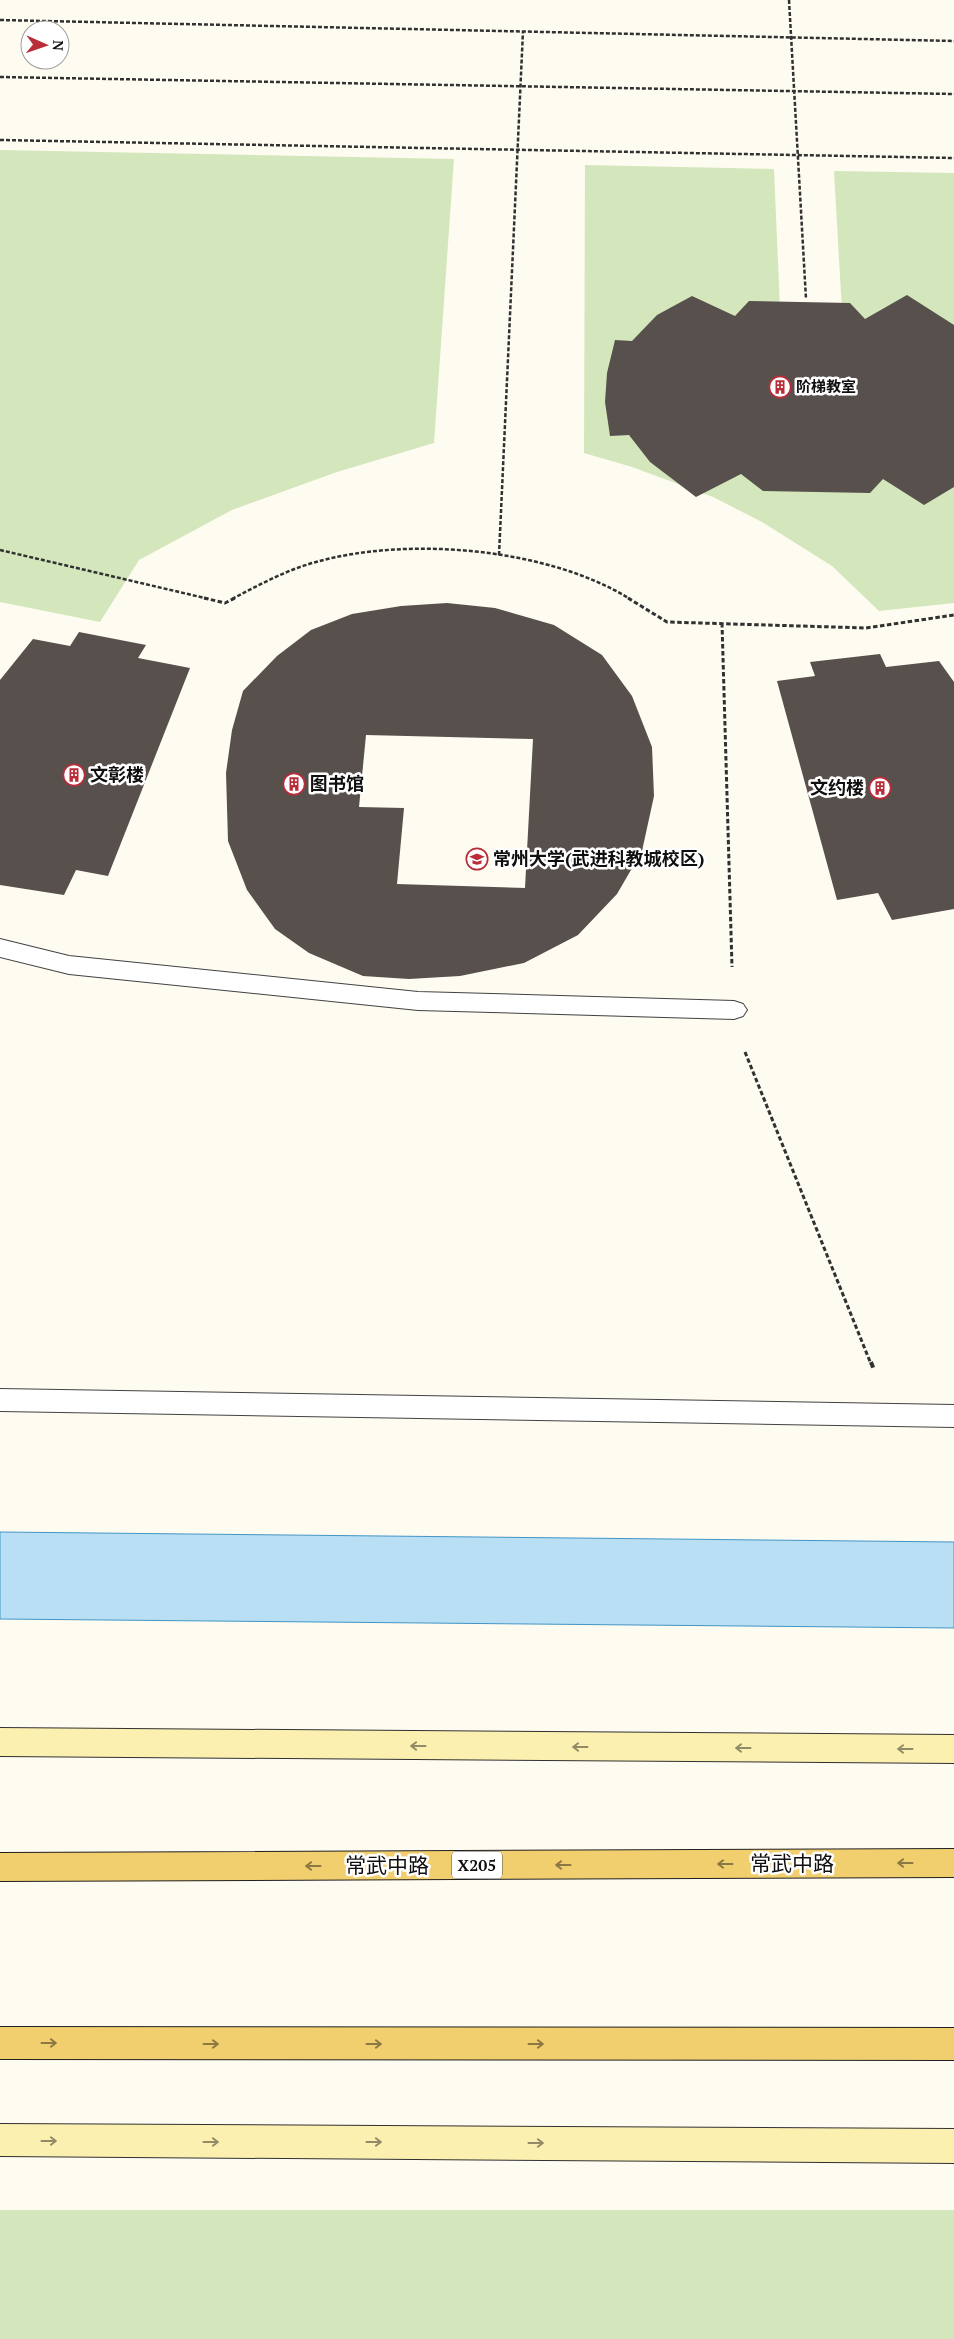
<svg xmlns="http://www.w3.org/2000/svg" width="954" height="2339" font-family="'PT Serif','Noto Sans SC',serif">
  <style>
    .green { fill: #d4e7bc }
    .water { fill: #b8dff3; stroke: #4395c6 }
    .building { fill: #57504c; fill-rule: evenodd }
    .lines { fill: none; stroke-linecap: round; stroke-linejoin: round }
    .lane-casing { stroke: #424242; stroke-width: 2 }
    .secondary-casing { stroke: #313131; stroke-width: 2 }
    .primary-casing { stroke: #202020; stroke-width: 2 }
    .path-far2 { stroke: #313131; stroke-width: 2.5; stroke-dasharray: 4 2; stroke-linecap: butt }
    .path-far1 { stroke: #313131; stroke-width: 3; stroke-dasharray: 4.5 2.5; stroke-linecap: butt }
    .path { stroke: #313131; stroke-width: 4; stroke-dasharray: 6 3; stroke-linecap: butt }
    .lane { fill: #fff; fill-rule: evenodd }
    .secondary { fill: #fbf0b0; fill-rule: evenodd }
    .primary { fill: #f1ce6e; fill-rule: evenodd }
    .oneway { stroke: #918b68 }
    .oneway2 { stroke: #8b7843 }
    .labels { text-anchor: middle; stroke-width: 5; stroke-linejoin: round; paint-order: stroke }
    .far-poi-label { font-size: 15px; font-weight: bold; fill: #0f0f0f; stroke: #fff; text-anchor: start }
    .shield { fill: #fff; stroke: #575757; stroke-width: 1 }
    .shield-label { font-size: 16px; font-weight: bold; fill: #0f0f0f }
    .poi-label { font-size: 18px; font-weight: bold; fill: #0f0f0f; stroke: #fff; text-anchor: start }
    .near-street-label { font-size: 21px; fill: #0f0f0f; stroke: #fff }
  </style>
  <rect width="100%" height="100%" fill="#fefbf1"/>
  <path class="green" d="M0 150 454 159 434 443 337 472 232 510 139 560 100 622 0 602Z
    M585 165 774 169 780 309 842 311 834 171 954 173V603L879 611 832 566 762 522 713 497 632 467 584 453Z
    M0 2210H954V2339H0Z"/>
  <path class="water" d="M0 1532 954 1542V1628L0 1619Z"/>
  <path class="building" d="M907 295 954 325V487L924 505 883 479 870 493 763 491 741 474 696 497 650 462 629 435 610 436 605 402 607 373 615 340 632 341 657 315 692 296 735 316 749 301 850 303 865 319Z
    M447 603 495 608 554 625 602 655 632 696 652 747 654 796 642 851 617 894 578 935 524 963 460 976 409 979 363 976 309 953 275 929 247 890 228 841 226 773 232 730 243 691 277 656 311 630 352 614 401 606ZM366 735 533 739 525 888 397 884 404 808 359 807Z
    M79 632 146 645 138 658 190 668 108 876 76 870 64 895 0 885V680L33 639 70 646Z
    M880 654 886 667 939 661 954 682V909L892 920 878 893 837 900 777 681 815 676 810 662Z"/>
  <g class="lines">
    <g class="lane-casing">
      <path id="lane" d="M0 939 69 956 418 992 734 1001 743 1004 747 1010 743 1016 734 1019 418 1010 69 974 0 957Z
        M0 1389 954 1405V1427L0 1411Z"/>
    </g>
    <g class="secondary-casing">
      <path id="secondary" d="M0 1728 954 1735V1763L0 1756Z
        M0 2124 954 2129V2163L0 2156Z"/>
    </g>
    <g class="primary-casing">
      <path id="primary" d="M954 1849V1877L0 1881V1853Z
        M0 2027 954 2028V2060L0 2059Z"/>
    </g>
    <path class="path-far2" d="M789 0 806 299
      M0 20 954 41
      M0 77 954 94
      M0 140 954 158
      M0 550 209 599
      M499 555 523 31
      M232 599C259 585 286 570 316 562 408 536 548 548 630 599"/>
    <path class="path-far1" d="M204 598 225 603 235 598
      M628 598 667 622 866 628 954 615
      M722 623 732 967
      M745 1052 871 1364"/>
    <path class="path" d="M871 1362 874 1370"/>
    <use href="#lane" class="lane"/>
    <use href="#secondary" class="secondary"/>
    <use href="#primary" class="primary"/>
  </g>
  <defs><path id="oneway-shaft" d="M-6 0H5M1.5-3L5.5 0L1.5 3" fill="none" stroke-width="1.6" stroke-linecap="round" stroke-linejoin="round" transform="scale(1.25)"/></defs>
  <g class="oneway">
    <use href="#oneway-shaft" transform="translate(418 1746) rotate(-180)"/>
    <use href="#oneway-shaft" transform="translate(580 1747) rotate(-180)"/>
    <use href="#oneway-shaft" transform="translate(743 1748) rotate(-180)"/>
    <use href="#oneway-shaft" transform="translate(905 1749) rotate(-180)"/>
    <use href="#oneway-shaft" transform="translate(49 2141)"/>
    <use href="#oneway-shaft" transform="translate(211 2142)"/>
    <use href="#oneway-shaft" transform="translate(374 2142)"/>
    <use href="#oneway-shaft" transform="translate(536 2143)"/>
  </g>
  <g class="oneway2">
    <use href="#oneway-shaft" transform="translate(905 1863) rotate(180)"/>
    <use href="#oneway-shaft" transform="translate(725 1864) rotate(180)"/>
    <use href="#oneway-shaft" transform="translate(563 1865) rotate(180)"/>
    <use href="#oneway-shaft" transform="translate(313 1866) rotate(180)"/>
    <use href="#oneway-shaft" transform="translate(49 2043)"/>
    <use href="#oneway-shaft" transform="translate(211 2044)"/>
    <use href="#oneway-shaft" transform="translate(374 2044)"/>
    <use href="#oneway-shaft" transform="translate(536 2044)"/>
  </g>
  <defs>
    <g id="building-ring" transform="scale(1.125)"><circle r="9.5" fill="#fff" stroke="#b82d38" stroke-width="1.5"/><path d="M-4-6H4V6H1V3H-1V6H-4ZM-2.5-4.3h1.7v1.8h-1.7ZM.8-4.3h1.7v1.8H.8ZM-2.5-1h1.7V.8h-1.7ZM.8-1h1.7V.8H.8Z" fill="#b82d38"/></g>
    <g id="university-ring" transform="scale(1.125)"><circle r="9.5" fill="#fff" stroke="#b82d38" stroke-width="1.5"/><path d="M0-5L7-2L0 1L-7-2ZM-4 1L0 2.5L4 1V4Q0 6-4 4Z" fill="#b82d38"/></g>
  </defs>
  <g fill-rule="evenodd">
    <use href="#building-ring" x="780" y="387"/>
    <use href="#building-ring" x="74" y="775"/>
    <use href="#building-ring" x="294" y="784"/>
    <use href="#building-ring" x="880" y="788"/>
    <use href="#university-ring" x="477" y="859"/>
  </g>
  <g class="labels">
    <g class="far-poi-label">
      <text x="796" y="392">阶梯教室</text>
    </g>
    <rect class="shield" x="452" y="1851.5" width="50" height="27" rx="4"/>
    <g class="shield-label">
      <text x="477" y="1871">X205</text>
    </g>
    <g class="poi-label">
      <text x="90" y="781">文彰楼</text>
      <text x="310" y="790">图书馆</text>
      <text x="864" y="794" text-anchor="end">文约楼</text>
      <text x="493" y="865">常州大学(武进科教城校区)</text>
    </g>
    <g class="near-street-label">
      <text x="792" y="1871">常武中路</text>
      <text x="387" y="1873">常武中路</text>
    </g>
  </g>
  <g transform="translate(45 45) rotate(92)"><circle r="24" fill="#ffffff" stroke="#9f9f9f"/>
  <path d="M0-4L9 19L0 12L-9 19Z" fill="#b82d38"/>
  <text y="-8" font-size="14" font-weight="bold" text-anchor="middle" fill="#0f0f0f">N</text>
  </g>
</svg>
